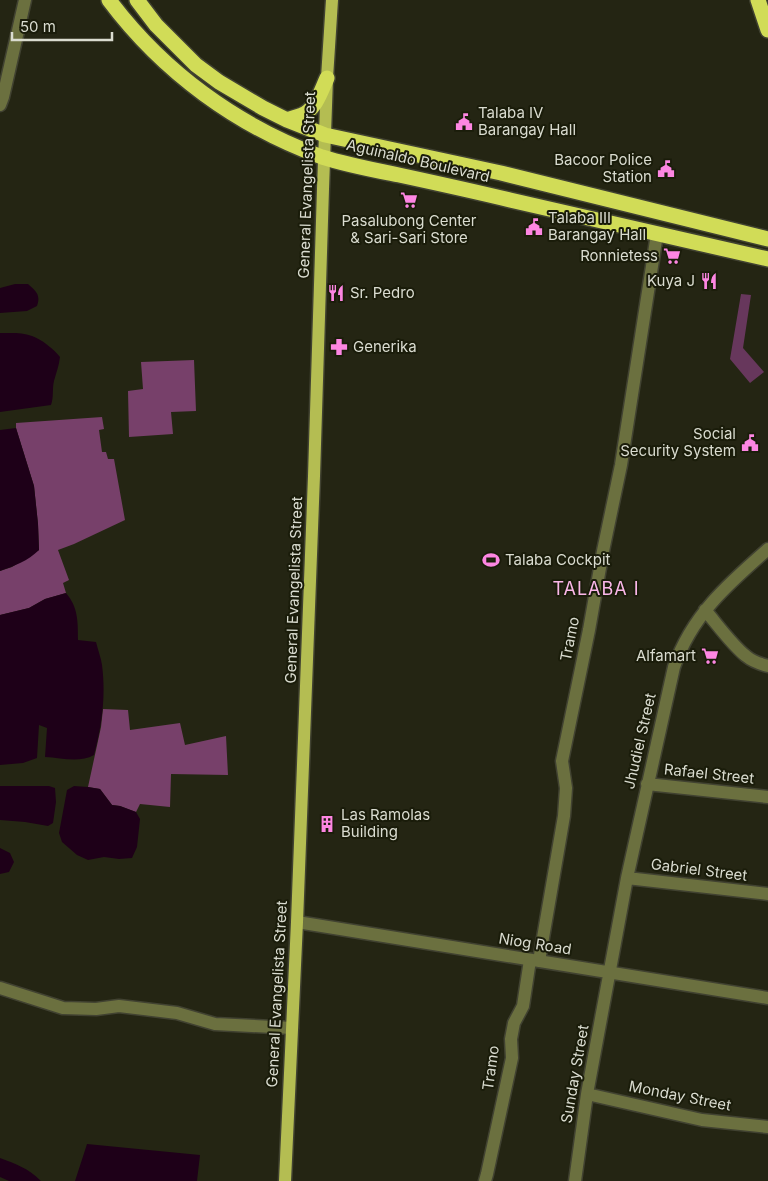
<svg xmlns="http://www.w3.org/2000/svg" width="768" height="1181" font-family="Inter,sans-serif">
  <style>
    .green { fill: #67375c }
    .forest { fill: #77406a }
    .water { fill: #1e0018 }
    .lines { fill: none; stroke-linecap: round; stroke-linejoin: round }
    .minor-casing { stroke: #414231; stroke-width: 15 }
    .major-casing { stroke: #414231; stroke-width: 15 }
    .highway-casing { stroke: #414231; stroke-width: 18 }
    .minor { stroke: #6b703f; stroke-width: 12 }
    .major { stroke: #b4bd52; stroke-width: 12 }
    .highway { stroke: #d1dc57; stroke-width: 15 }
    .labels { text-anchor: middle; stroke-width: 4; stroke-linejoin: round; paint-order: stroke }
    .poi-label { font-size: 15px; fill: #dadcd0; stroke: #1a1c0a; text-anchor: start }
    .street-label { font-size: 15px; fill: #dadcd0; stroke: #1a1c0a }
    .quarter-label { font-size: 18px; letter-spacing: 1px; fill: #fbb7e9; stroke: #1a1c0a }
  </style>
  <rect width="100%" height="100%" fill="#242513"/>
  <path class="green" d="M741 294 751 295 743 348 764 372 750 383 730 359Z"/>
  <path class="forest" d="M194 360 196 411 171 412 173 434 129 437 128 391 143 389 141 362Z
    M102 417 104 429 99 430 102 452H106L108 459H114L125 520 74 544 58 550 69 580 63 583 66 593 45 599 29 608 0 615V571L12 567 39 550 38 524 34 486 16 428V423Z
    M103 709 128 710 130 730 180 723 185 745 226 736 228 775 171 774 170 807 140 804 136 812 120 806 112 805 100 789 88 787 101 727Z"/>
  <path class="water" d="M15 284H28C36 291 41 295 37 306L27 311 0 313V288Z
    M0 333C10 333 22 332 32 336 41 339 54 349 60 357 59 366 56 373 54 381 52 389 54 397 51 405L0 412Z
    M16 428 34 486 38 524 39 550C28 561 14 566 0 571V430Z
    M66 593C78 607 78 621 78 640L96 642C98 650 101 658 102 665 106 696 102 725 94 755 80 763 62 758 45 757L47 728 39 725 37 758 23 763 0 765V615L29 608 45 599Z
    M0 786H49L55 788 56 802 53 823 48 826 25 822 0 820Z
    M74 786 88 787 100 789 112 805 120 806 136 812 140 819 137 847 132 858 119 859 104 857 88 860 77 855 62 842 59 833 67 790Z
    M0 848 10 853 14 862 9 872 0 874Z
    M87 1144 200 1155 197 1181H75Z
    M0 1158C16 1164 28 1168 41 1181H9L0 1177Z"/>
  <g class="lines">
    <g class="minor-casing">
      <path id="minor" d="M0 105 3 97 25 0
        M705 610C717 624 732 645 746 656 752 661 760 664 768 666
        M647 784 768 797
        M627 878 768 894
        M297 922 768 998
        M539 961 564 816 566 788 562 761 589 630 603 551 621 465 657 234
        M0 988 63 1008 96 1009 119 1006 177 1013 215 1024 292 1028
        M587 1094 702 1120 768 1127
        M485 1181 487 1174 512 1058 511 1039 514 1023 523 1006 530 960
        M575 1181 587 1094 627 878 674 667C692 615 728 584 768 549"/>
    </g>
    <g class="major-casing">
      <path id="major" d="M285 1181 297 922 314 476 323 189 327 78 332 0"/>
    </g>
    <g class="highway-casing">
      <path id="highway" d="M109 0C163 72 237 126 322 157 347 165 374 170 399 175 436 183 473 191 510 200 596 219 682 239 768 259
        M137 0 156 25 196 65 219 82 263 108 287 120 325 135 501 173 768 239
        M758 0 768 30
        M287 120C292 118 297 117 302 115 316 109 321 91 327 78"/>
    </g>
    <use href="#minor" class="minor"/>
    <use href="#major" class="major"/>
    <use href="#highway" class="highway"/>
  </g>
  <defs>
    <g id="civic-bare" transform="scale(1.35)"><path d="M-.6-6.5H3V-4.5H.6V-3L4-1V1h2V6H-6V1h2V-1L-.6-3ZM-1.2 2.5V6h2.4V2.5Z" fill="#fd86e2" stroke="#1a1c0a" stroke-width="2.5" paint-order="stroke"/></g>
    <g id="supermarket-bare" transform="scale(1.35)"><path d="M-6-5.5h2.5l.6 2H6L4.5 2H-2.5L-4.4-4H-6ZM-1.5 3.2a1.3 1.3 0 1 0 .1 0ZM3 3.2a1.3 1.3 0 1 0 .1 0Z" fill="#fd86e2" stroke="#1a1c0a" stroke-width="2.5" paint-order="stroke"/></g>
    <g id="restaurant-bare" transform="scale(1.35)"><path d="M-5-6h1v4h1v-4h1v4h1v-4h1v5L-1.5 .5V6h-2V.5L-5-1ZM5-6V6H3V1.5H1.5Q1.5-4 5-6Z" fill="#fd86e2" stroke="#1a1c0a" stroke-width="2.5" paint-order="stroke"/></g>
    <g id="pharmacy-bare" transform="scale(1.35)"><path d="M-2-6h4v4h4v4h-4v4h-4v-4h-4v-4h4Z" fill="#fd86e2" stroke="#1a1c0a" stroke-width="2.5" paint-order="stroke"/></g>
    <g id="stadium-bare" transform="scale(1.35)"><path d="M0-5a6.5 5 0 1 0 0 10a6.5 5 0 1 0 0-10ZM-3.5-1.8h7v3.6h-7Z" fill="#fd86e2" stroke="#1a1c0a" stroke-width="2.5" paint-order="stroke"/></g>
    <g id="building-bare" transform="scale(1.35)"><path d="M-4-6H4V6H1V3H-1V6H-4ZM-2.5-4.3h1.7v1.8h-1.7ZM.8-4.3h1.7v1.8H.8ZM-2.5-1h1.7V.8h-1.7ZM.8-1h1.7V.8H.8Z" fill="#fd86e2" stroke="#1a1c0a" stroke-width="2.5" paint-order="stroke"/></g>
  </defs>
  <g fill-rule="evenodd">
    <use href="#civic-bare" x="464" y="122"/>
    <use href="#civic-bare" x="666" y="169"/>
    <use href="#supermarket-bare" x="409" y="200"/>
    <use href="#civic-bare" x="534" y="227"/>
    <use href="#supermarket-bare" x="672" y="256"/>
    <use href="#restaurant-bare" x="709" y="281"/>
    <use href="#restaurant-bare" x="336" y="293"/>
    <use href="#pharmacy-bare" x="339" y="347"/>
    <use href="#civic-bare" x="750" y="443"/>
    <use href="#stadium-bare" x="491" y="560"/>
    <use href="#supermarket-bare" x="710" y="656"/>
    <use href="#building-bare" x="327" y="824"/>
  </g>
  <g class="labels">
    <g class="poi-label">
      <text x="478" y="118">Talaba IV<tspan x="478" dy="17">Barangay Hall</tspan></text>
      <text x="652" y="165" text-anchor="end">Bacoor Police<tspan x="652" dy="17">Station</tspan></text>
      <text x="548" y="223">Talaba III<tspan x="548" dy="17">Barangay Hall</tspan></text>
      <text x="409" y="226" text-anchor="middle">Pasalubong Center<tspan x="409" dy="17">&amp; Sari-Sari Store</tspan></text>
      <text x="658" y="261" text-anchor="end">Ronnietess</text>
      <text x="695" y="286" text-anchor="end">Kuya J</text>
      <text x="350" y="298">Sr. Pedro</text>
      <text x="353" y="352">Generika</text>
      <text x="736" y="439" text-anchor="end">Social<tspan x="736" dy="17">Security System</tspan></text>
      <text x="505" y="565">Talaba Cockpit</text>
      <text x="696" y="661" text-anchor="end">Alfamart</text>
      <text x="341" y="820">Las Ramolas<tspan x="341" dy="17">Building</tspan></text>
    </g>
    <g class="street-label">
      <text transform="translate(418 161) rotate(13)" y="5">Aguinaldo Boulevard</text>
      <text transform="translate(307 185) rotate(-88)" y="5">General Evangelista Street</text>
      <text transform="translate(294 590) rotate(-88)" y="5">General Evangelista Street</text>
      <text transform="translate(570 639) rotate(-79)" y="5">Tramo</text>
      <text transform="translate(640 741) rotate(-77)" y="5">Jhudiel Street</text>
      <text transform="translate(709 774) rotate(6)" y="5">Rafael Street</text>
      <text transform="translate(699 870) rotate(7)" y="5">Gabriel Street</text>
      <text transform="translate(535 944) rotate(9)" y="5">Niog Road</text>
      <text transform="translate(277 994) rotate(-87)" y="5">General Evangelista Street</text>
      <text transform="translate(491 1068) rotate(-82)" y="5">Tramo</text>
      <text transform="translate(575 1074) rotate(-80)" y="5">Sunday Street</text>
      <text transform="translate(680 1096) rotate(11)" y="5">Monday Street</text>
    </g>
    <g class="quarter-label">
      <text x="596" y="595">TALABA I</text>
    </g>
  </g>
  <path d="M12 32v8h100v-8" fill="none" stroke="#dadcd0" stroke-width="2.5"/>
  <text x="20" y="32" font-size="15" fill="#dadcd0" stroke="#1a1c0a" stroke-width="4" paint-order="stroke">50 m</text>
</svg>
